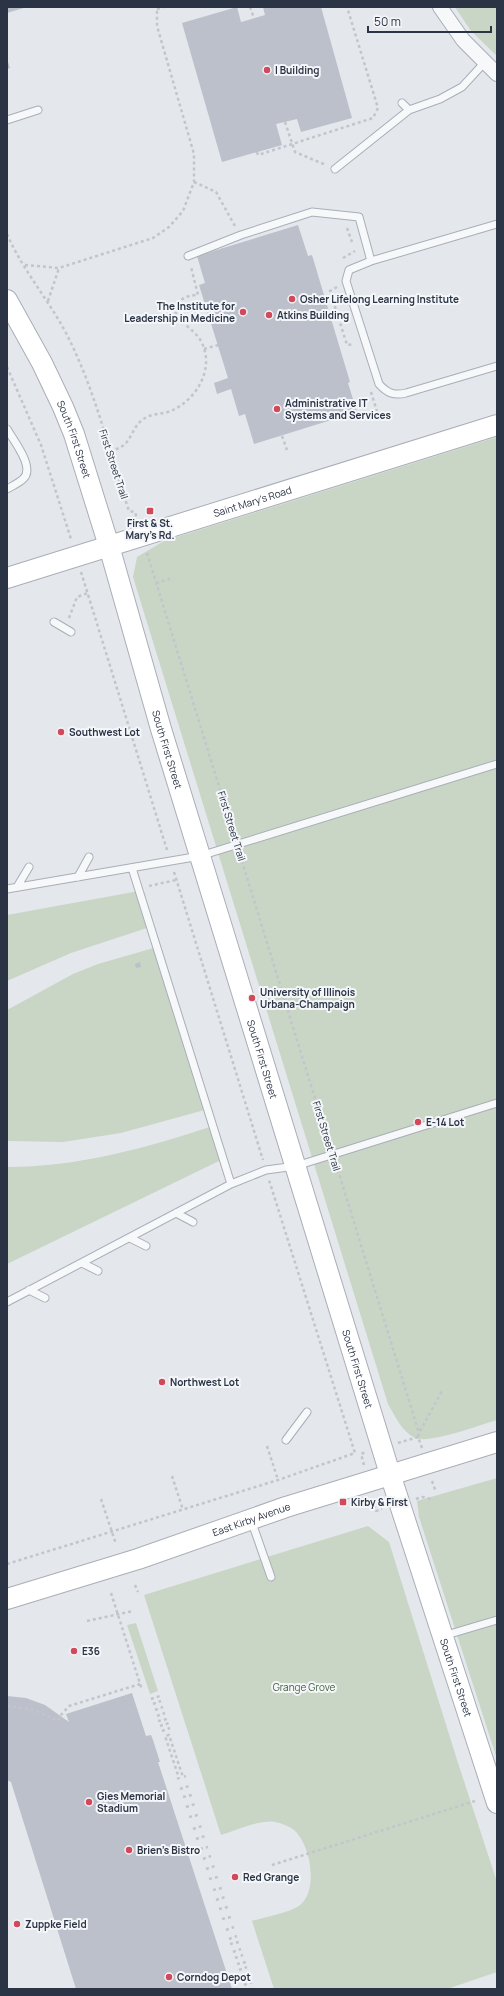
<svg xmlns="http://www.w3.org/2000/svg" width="504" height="1996" font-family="Manrope,sans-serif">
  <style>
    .green { fill: #c9d6c5 }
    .building { fill: #bbc0ca }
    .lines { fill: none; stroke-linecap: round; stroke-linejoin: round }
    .lane-casing { stroke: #a9aeb7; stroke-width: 9 }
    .street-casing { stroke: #a9aeb7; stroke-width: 16 }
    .secondary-casing { stroke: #a9aeb7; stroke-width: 22 }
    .path { stroke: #c2c5cb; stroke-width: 2.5; stroke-dasharray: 3 3; stroke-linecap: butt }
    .lane { stroke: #f7f8fa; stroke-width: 7 }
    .street { stroke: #f7f8fa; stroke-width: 14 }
    .secondary { stroke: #fff; stroke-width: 20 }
    .poi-dot { fill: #d1495b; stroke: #f4f6f9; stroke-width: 1.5 }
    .labels { text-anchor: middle; stroke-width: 4; stroke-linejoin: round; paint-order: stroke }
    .poi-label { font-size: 10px; font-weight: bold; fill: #2b3445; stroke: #f4f6f9; text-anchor: start }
    .street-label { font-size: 10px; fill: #2b3445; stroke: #f4f6f9 }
    .park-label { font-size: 10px; fill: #3f6138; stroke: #f4f6f9 }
  </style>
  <rect width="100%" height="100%" fill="#e4e7ec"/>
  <path class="green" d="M455 7H497V56L471 31Z
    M497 437V1420C480 1425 430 1444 415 1438 402 1432 395 1416 388 1404L133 577 137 557 164 541Z
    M139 891 150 927 71 953 7 981V915Z
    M157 947 208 1109 121 1133 63 1142 7 1141V1010L73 974 98 964Z
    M213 1126 223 1159 7 1264V1167C78 1167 146 1148 213 1126Z
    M497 1478V1759L419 1517 417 1501Z
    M368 1526 389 1542 458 1763 497 1882V1972L447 1989H274L252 1921C265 1917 288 1913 299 1906 319 1891 311 1845 294 1830 289 1826 281 1823 275 1822 261 1819 235 1831 221 1835L144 1595Z
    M136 1623 158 1691 150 1694 127 1625Z"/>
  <path class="building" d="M7 7H27L7 13Z
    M237 7 241 22 265 15 263 7H321L352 118 301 132 297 119 276 124 282 145 222 162 182 23Z
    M7 59 10 68 7 69Z
    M298 225 308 256 312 255 350 382 348 383 357 412 254 444 245 414 239 416 231 389 217 394 214 383 228 378 199 285 205 283 197 256Z
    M140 962 141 967 136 968 135 964Z
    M132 1693 146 1736 151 1735 153 1740 160 1762H158L232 1989H76L11 1782 7 1780V1696L26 1698 45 1705 69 1722 66 1714Z"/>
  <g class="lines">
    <g class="lane-casing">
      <path id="lane" d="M402 103 409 110
        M7 120 38 110
        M335 169 409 110 440 99 462 87 485 62
        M188 256 241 235 312 212 359 217 371 261 349 270 346 281 379 384C387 393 394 396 406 393L497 366
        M371 261 497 224
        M7 429C13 440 36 468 23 479 19 483 12 486 7 489
        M54 622 71 632
        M132 868 231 1184
        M78 877 89 857
        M17 887 29 867
        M7 889 200 856 497 764
        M176 1213 193 1222
        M130 1238 146 1246
        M82 1263 98 1271
        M29 1290 45 1298
        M7 1302 231 1184 266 1170 296 1166 497 1103
        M286 1440 307 1412
        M251 1520 271 1577
        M443 1636 497 1620"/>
    </g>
    <g class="street-casing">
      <path id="street" d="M440 7 463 40 497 74"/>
    </g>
    <g class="secondary-casing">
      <g id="secondary">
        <path id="s1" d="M7 300 42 363 63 407 74 434 109 546 161 729 390 1474 497 1803"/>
        <path id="s2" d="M7 578 497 425"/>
        <path id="s3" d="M7 1599 138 1559 286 1507 497 1442"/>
      </g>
    </g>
    <path class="path" d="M250 7 254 18
      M157 9 164 7
      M285 122 295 152 326 165
      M257 152 258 155 373 118 378 108 347 7
      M194 182 216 192 235 226
      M347 228 352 242
      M7 234C22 269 48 299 66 333 95 389 109 451 129 511L135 512 137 519
      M343 258 355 251
      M25 265 59 268 153 238 169 227 183 211 194 182V154L157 26V7
      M337 287 330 291 347 345 354 344
      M48 301 59 268
      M204 349 218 345
      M7 367 41 445 71 539
      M371 392 379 418
      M282 436 287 450
      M110 451C113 450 118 449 121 447 133 440 132 424 147 417 155 413 165 414 173 410 198 398 215 367 201 341 194 329 179 323 174 309 179 299 187 295 198 295L191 267
      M147 553 234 835
      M81 572 167 850
      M156 583 170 579
      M69 618 77 597 88 593
      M240 855 329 1144
      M174 872 263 1160
      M149 886 176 880
      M336 1164 419 1433
      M398 1443 418 1437
      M267 1446 278 1480
      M422 1448 418 1437 419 1433 443 1389
      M364 1465 361 1454 366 1452
      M172 1476 183 1510
      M432 1481 436 1492
      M101 1499 116 1544
      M373 1499 376 1511 382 1509
      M416 1499 422 1497 431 1499
      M7 1564 278 1480 355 1453 269 1180
      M135 1585 138 1592
      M111 1593 142 1690
      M87 1621 133 1611
      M151 1699 160 1696
      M153 1704 161 1701
      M7 1706 34 1710 58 1721 61 1715 69 1706 140 1684
      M155 1710 163 1707
      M157 1716 165 1713
      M158 1721 167 1719
      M160 1726 169 1723
      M162 1731 170 1728
      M177 1779 179 1778 165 1736 169 1735 183 1777 186 1776
      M180 1789 189 1786
      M183 1797 192 1795
      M186 1807 195 1804
      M189 1817 198 1815
      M193 1829 202 1826
      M196 1839 205 1836
      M200 1849 208 1847
      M203 1859 211 1856
      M272 1865 475 1801
      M206 1869 215 1866
      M209 1879 218 1877
      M213 1890 222 1888
      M216 1900 225 1897
      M219 1909 228 1907
      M222 1919 231 1917
      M226 1930 234 1927
      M229 1939 237 1936
      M230 1944 239 1942
      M233 1952 241 1949
      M235 1958 243 1955
      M237 1964 246 1962
      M239 1970 247 1967
      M241 1976 249 1974
      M244 1985 252 1982
      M250 1989H252"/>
    <use href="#lane" class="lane"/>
    <use href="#street" class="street"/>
    <use href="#secondary" class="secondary"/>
  </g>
  <g class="poi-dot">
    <circle cx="267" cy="70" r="4"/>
    <circle cx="292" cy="299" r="4"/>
    <circle cx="243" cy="312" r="4"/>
    <circle cx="269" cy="315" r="4"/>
    <circle cx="277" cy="409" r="4"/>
    <rect x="146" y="507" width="8" height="8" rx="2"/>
    <circle cx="61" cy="732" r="4"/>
    <circle cx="252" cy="998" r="4"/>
    <circle cx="418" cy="1122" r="4"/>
    <circle cx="162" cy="1382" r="4"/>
    <rect x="339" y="1498" width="8" height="8" rx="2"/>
    <circle cx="74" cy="1651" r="4"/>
    <circle cx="89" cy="1802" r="4"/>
    <circle cx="129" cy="1850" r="4"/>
    <circle cx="235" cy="1877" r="4"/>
    <circle cx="17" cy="1924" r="4"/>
    <circle cx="169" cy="1977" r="4"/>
  </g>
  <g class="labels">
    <g class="poi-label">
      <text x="275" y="74">I Building</text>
      <text x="300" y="303">Osher Lifelong Learning Institute</text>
      <text x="235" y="310" text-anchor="end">The Institute for<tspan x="235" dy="12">Leadership in Medicine</tspan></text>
      <text x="277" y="319">Atkins Building</text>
      <text x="285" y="407">Administrative IT<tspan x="285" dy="12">Systems and Services</tspan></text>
      <text x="150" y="527" text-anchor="middle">First &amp; St.<tspan x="150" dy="12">Mary's Rd.</tspan></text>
      <text x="69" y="736">Southwest Lot</text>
      <text x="260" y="996">University of Illinois<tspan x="260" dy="12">Urbana-Champaign</tspan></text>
      <text x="426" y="1126">E-14 Lot</text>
      <text x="170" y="1386">Northwest Lot</text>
      <text x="351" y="1506">Kirby &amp; First</text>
      <text x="82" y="1655">E36</text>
      <text x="97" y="1800">Gies Memorial<tspan x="97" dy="12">Stadium</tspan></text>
      <text x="137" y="1854">Brien’s Bistro</text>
      <text x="243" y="1881">Red Grange</text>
      <text x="25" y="1928">Zuppke Field</text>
      <text x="177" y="1981">Corndog Depot</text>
    </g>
    <g class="street-label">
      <text dy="4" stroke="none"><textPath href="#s1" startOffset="155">South First Street</textPath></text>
      <text transform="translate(114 464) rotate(72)" y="4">First Street Trail</text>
      <text dy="4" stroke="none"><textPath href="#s2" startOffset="257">Saint Mary's Road</textPath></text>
      <text dy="4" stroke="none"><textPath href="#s1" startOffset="479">South First Street</textPath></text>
      <text transform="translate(232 826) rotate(73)" y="4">First Street Trail</text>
      <text dy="4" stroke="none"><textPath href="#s1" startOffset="803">South First Street</textPath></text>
      <text transform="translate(327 1136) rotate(73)" y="4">First Street Trail</text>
      <text dy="4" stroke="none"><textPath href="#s1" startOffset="1127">South First Street</textPath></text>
      <text dy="4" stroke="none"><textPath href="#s3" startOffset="257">East Kirby Avenue</textPath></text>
      <text dy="4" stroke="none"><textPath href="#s1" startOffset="1451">South First Street</textPath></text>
    </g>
    <g class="park-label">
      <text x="304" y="1691">Grange Grove</text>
    </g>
  </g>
  <rect width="504" height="1996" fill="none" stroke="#2b3445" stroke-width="16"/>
  <path d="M368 26v6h123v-6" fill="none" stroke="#2b3445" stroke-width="2"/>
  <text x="374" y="26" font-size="12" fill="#2b3445" stroke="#f4f6f9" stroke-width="3" paint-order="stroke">50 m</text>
</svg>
